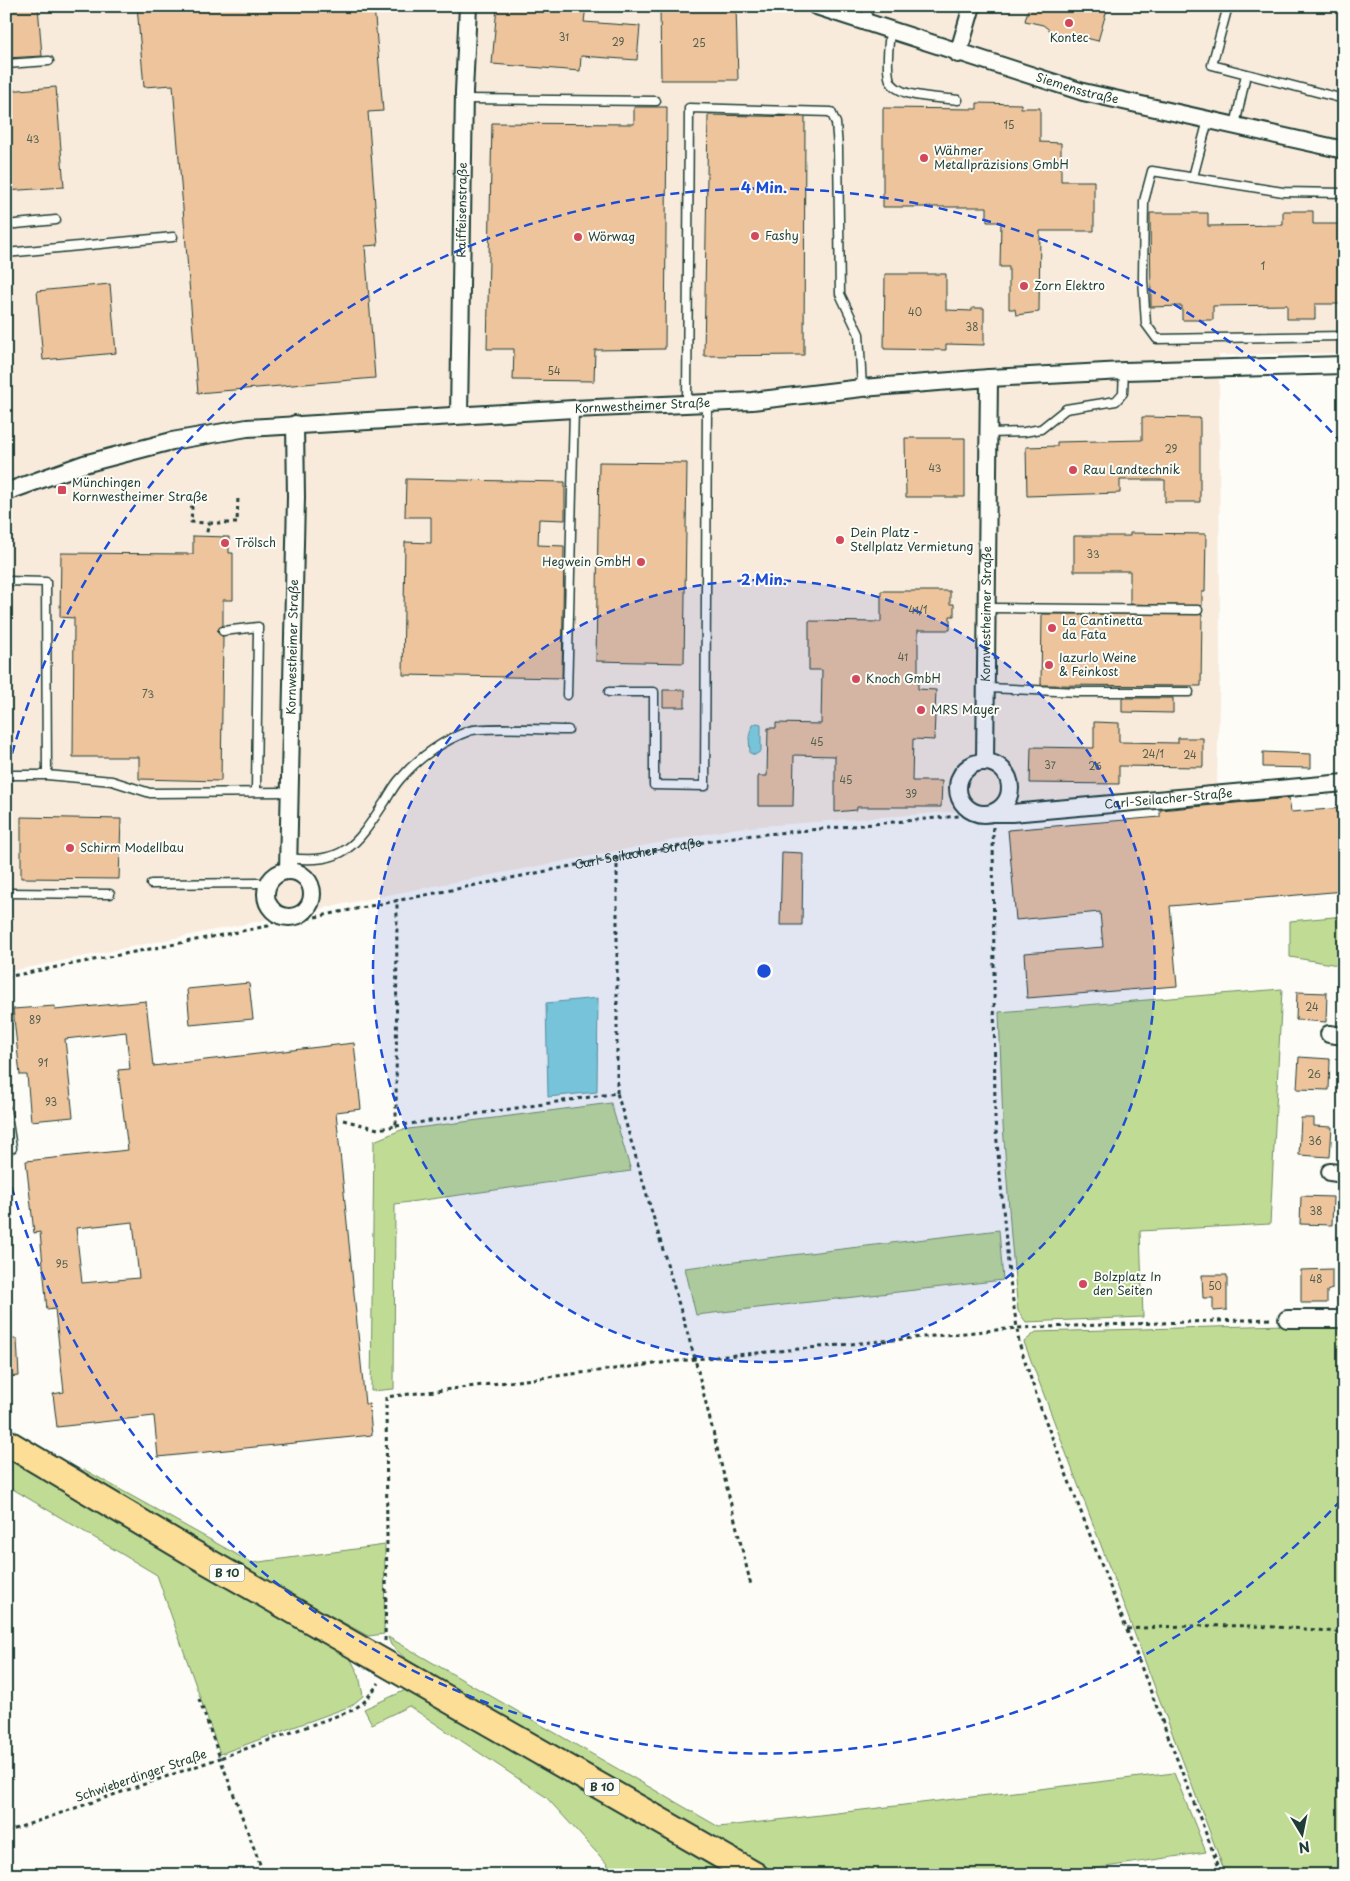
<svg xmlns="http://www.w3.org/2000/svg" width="1350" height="1881" font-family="'Playpen Sans',sans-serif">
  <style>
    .built { fill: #f8ebdc }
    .green { fill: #c0dc94; stroke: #708c64 }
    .water { fill: #83d4da; stroke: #5b9898 }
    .building { fill: #edc49c; stroke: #1f3d34; fill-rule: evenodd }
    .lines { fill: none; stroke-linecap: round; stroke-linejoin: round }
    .lane-casing { stroke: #1f3d34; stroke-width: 11 }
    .street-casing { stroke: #1f3d34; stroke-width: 20 }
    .primary-casing { stroke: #1f3d34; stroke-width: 29 }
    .path { stroke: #1f3d34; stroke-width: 3; stroke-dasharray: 4 4; stroke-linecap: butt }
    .lane { stroke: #fdfcf7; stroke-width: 8 }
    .street { stroke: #fdfcf7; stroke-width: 16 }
    .primary { stroke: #fdde96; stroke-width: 25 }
    .ring { fill: none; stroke: #1d4ed8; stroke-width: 2.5; stroke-dasharray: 9 6 }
    .poi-dot { fill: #d1495b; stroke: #fdfcf7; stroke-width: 2 }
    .labels { text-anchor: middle; stroke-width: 4; stroke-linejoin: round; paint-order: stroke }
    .number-label { font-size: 10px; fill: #525f4e }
    .shield { fill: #fdfcf7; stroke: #62766e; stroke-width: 1 }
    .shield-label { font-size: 11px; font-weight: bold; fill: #1f3d34 }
    .poi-label { font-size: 12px; fill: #1f3d34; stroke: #fdfcf7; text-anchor: start }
    .street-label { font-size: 12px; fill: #1f3d34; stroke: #fdfcf7 }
    .centre { fill: #1d4ed8; stroke: #fdfcf7; stroke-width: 2.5 }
    .ring-label { font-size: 15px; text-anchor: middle; font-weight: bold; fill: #1d4ed8; stroke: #fdfcf7; stroke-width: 4; stroke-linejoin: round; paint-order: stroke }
  </style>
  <rect width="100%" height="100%" fill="#fdfcf7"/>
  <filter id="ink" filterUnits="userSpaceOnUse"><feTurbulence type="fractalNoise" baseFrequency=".02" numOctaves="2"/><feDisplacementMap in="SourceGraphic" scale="10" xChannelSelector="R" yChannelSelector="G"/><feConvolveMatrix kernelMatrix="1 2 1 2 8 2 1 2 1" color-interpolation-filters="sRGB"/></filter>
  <g filter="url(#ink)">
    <path class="built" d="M6 6H1344V353L1219 355 1220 662 1217 787 1017 807 737 828 398 893 6 972Z"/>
    <path class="green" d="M1344 916V966L1290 957V921Z
      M1282 989 1270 1224 1140 1231 1143 1317 1026 1322 1018 1311 1011 1237 1003 1125 999 1012Z
      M611 1103 631 1171 395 1204 394 1389 371 1391 374 1141 401 1130Z
      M999 1230 1003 1280 696 1315 685 1268Z
      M1285 1325 1344 1327V1875H1226L1024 1342 1036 1332Z
      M6 1458 348 1654 359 1675 363 1696 351 1706 220 1754 157 1575 6 1485Z
      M85 1470 252 1563 385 1545 384 1634 368 1636 187 1537 79 1471Z
      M388 1637 719 1827 1174 1773 1206 1852 1052 1875H780L406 1659 391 1645Z
      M408 1689 560 1779 730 1875H610L608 1865 546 1797 409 1706 372 1724 364 1709Z"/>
    <path class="water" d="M757 723 761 724V751L755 755 750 753 749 737 752 725Z
      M598 998 597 1092 548 1097 546 1003Z"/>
    <path class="building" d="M6 6H38L42 56 6 58Z
      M137 6H374L383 111 368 112 378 245 365 246 375 378 198 393 173 85 144 87Z
      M497 6H586L584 22 640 26 637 60 581 56 580 71 492 64Z
      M660 6H736L738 80H661Z
      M1029 6H1108L1098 41 1074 35H1056L1043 25 1025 21Z
      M56 87 64 187 6 191V91Z
      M977 103 1021 104V108H1040V142L1061 143V181H1094V231H1040L1039 312 1016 315 1015 309H1009V267H1000L1001 222H987V207H883V108L977 109Z
      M634 107H667L665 349 595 350 594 381 513 380 514 349H487L492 123 634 124Z
      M708 115 805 117 804 355 704 356Z
      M1283 211H1313V224H1344V304H1315V319H1287V305L1213 306V320H1182V306L1151 307 1150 213H1208V226L1283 225Z
      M885 274H946V310L972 311V308H984V345L946 344V350L884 349Z
      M110 284 116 353 43 360 37 291Z
      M1142 417 1200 418V502H1165V480H1120V493L1027 496 1026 447 1057 446V442L1142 440Z
      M905 438H965V497H906Z
      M599 462 687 463 684 663 596 661Z
      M406 479 565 482V520L539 519 538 545 564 546 562 678 403 675 405 542 431 543V517H405Z
      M1130 533 1206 534 1205 592H1202V606L1130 604V571H1074V536H1130Z
      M193 536 229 537V553H233V600H223V625L217 631 223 637 221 781 139 779V757H73L74 618 60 617 61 553 193 554Z
      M881 591H950V604H954V616H950V630H918V689L936 690 934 740 913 739 912 781H942L941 807H857V810L835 812V756L794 755 793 806H758V776H767L768 728H776V723L821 724 822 670H809V621L881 622Z
      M1042 614H1202L1201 686 1041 685Z
      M663 690H685V707H663Z
      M1122 698H1173V713L1122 712Z
      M1094 722 1119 723V742L1178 743V738H1203V767L1119 766V784L1030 783 1031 747 1094 748Z
      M1263 752 1311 754V768L1263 767Z
      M1289 798 1291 812 1344 808V891L1170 906 1177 986 1027 998 1024 953 1103 947 1100 912 1016 920 1008 830 1160 817V810Z
      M21 817 121 819 119 879 21 878Z
      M782 852 803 853 802 925H780Z
      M249 983 253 1019 190 1025 187 989Z
      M1297 992 1327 993 1326 1022 1296 1020Z
      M146 1001 153 1066 354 1043 361 1109 336 1112 365 1404H369L372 1435 158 1457 154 1416 57 1427 53 1394 64 1392 55 1309 47 1310 40 1232 34 1233 26 1161 128 1150 118 1070 130 1069 126 1032 65 1039 73 1117 31 1121 27 1075H20L13 1009 55 1006V1010ZM133 1222 139 1278 82 1283 76 1228Z
      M1299 1057 1330 1059 1329 1090 1297 1089Z
      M1301 1118H1314V1126L1332 1127 1330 1157 1299 1155Z
      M1301 1196 1333 1197 1332 1225 1300 1224Z
      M1332 1269V1289L1327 1291V1303H1301V1270Z
      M1202 1275H1227V1310L1213 1311V1298H1203Z
      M6 1339H17L19 1376 6 1377Z"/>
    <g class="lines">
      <g class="lane-casing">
        <path id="lane" d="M1228 6 1212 65 1344 99
          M865 22 869 6
          M890 30C889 45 886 62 889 77 893 99 939 97 958 100
          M6 64 49 61
          M464 99 656 101
          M1235 126 1246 74
          M1193 177 1208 120
          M1344 193 1283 192 1152 171 1144 201 1143 279 1146 324 1157 339 1344 336
          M6 225 56 220
          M6 253 173 237
          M687 403 689 108 831 112 836 123 838 148 840 294 859 334 862 388
          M990 433 1024 432 1041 429 1066 409 1116 401 1123 393 1124 371
          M6 581 46 582 47 775 112 781 150 793 291 792
          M988 608 1198 610
          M223 631 258 627 256 792
          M987 688 1079 692H1189
          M609 692H654V785L705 786 707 402
          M567 695 574 409
          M6 775H47
          M288 858C346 865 357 844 386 800 391 792 395 784 401 778 419 757 444 740 469 731 482 726 549 730 568 730
          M151 884 259 883 268 886
          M6 893 110 894
          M6 1109 12 1148"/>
      </g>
      <g class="street-casing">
        <g id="street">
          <path id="s2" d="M816 6 1083 92 1344 150"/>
          <path d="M958 54 972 6"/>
          <path id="s3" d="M459 415 464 92 468 6"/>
          <path id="s4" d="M6 492 84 464 172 441 247 428 574 409 752 401 862 388 989 378 1124 371 1344 365"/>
          <circle cx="984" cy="788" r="26"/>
          <path id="s5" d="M985 762 989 378"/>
          <path id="s6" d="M993 813H1012L1344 783"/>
          <path id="s7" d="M288 871 296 497 295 424"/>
          <circle cx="289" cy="894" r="23"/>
          <path d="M1329 1034 1344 1036"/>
          <path d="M1330 1172 1344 1174"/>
          <path d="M1287 1319H1344"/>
        </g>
      </g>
      <g class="primary-casing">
        <path id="primary" d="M6 1442 191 1552 755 1875"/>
      </g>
      <g class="path">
        <path d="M189 498 192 508 191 522 209 523 206 536"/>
        <path d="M209 523H237L238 497"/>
        <path d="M993 827 995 1120 1009 1274 1017 1328 1019 1343 1041 1409 1222 1875"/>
        <path d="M617 857V1093"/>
        <path id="s1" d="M300 914 310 918 617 857 734 837 980 814"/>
        <path d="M6 977 268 926 282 915"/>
        <path d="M343 1120 378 1129 396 1126 397 899"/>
        <path d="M396 1126 617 1093 695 1359 751 1585"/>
        <path d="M1127 1629C1200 1624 1271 1624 1344 1633"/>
        <path d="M385 1641 387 1538 386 1397 695 1359 1017 1328 1272 1319"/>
        <path d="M199 1699 220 1758 353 1710 364 1702 379 1683"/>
        <path d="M6 1832 220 1758 264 1875"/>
      </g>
      <use href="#lane" class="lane"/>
      <use href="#street" class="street"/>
      <use href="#primary" class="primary"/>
    </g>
  </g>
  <circle cx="764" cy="971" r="391" fill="#1d4ed8" fill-opacity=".12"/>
  <g class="ring">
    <circle cx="764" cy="971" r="391"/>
    <path d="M1341 1500A783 783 0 0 1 8 1174M8 768A783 783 0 0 1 1341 442"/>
  </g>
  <g class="poi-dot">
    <circle cx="1069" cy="23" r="5"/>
    <circle cx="924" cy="158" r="5"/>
    <circle cx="755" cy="236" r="5"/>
    <circle cx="578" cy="237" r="5"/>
    <circle cx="1024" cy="286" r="5"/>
    <circle cx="1073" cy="470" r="5"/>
    <rect x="57" y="485" width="10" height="10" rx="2.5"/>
    <circle cx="840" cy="540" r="5"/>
    <circle cx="225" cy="543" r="5"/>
    <circle cx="641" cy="562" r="5"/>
    <circle cx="1052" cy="628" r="5"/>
    <circle cx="1049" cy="665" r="5"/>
    <circle cx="856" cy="679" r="5"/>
    <circle cx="921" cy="710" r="5"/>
    <circle cx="70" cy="848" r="5"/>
    <circle cx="1083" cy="1284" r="5"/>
  </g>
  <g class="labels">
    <g class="number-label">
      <text x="564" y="41">31</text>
      <text x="618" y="46">29</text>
      <text x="699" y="47">25</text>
      <text x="1009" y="129">15</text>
      <text x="33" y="143">43</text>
      <text x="1263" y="270">1</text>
      <text x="915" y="316">40</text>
      <text x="972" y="331">38</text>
      <text x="554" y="375">54</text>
      <text x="1171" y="453">29</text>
      <text x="935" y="472">43</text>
      <text x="1093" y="558">33</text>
      <text x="918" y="614">41/1</text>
      <text x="903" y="661">41</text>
      <text x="148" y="698">73</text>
      <text x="817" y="746">45</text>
      <text x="1153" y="758">24/1</text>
      <text x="1190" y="759">24</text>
      <text x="1050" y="769">37</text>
      <text x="1095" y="770">26</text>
      <text x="846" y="784">45</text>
      <text x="911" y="798">39</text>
      <text x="1312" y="1011">24</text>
      <text x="35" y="1024">89</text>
      <text x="43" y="1067">91</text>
      <text x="1314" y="1078">26</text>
      <text x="51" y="1106">93</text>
      <text x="1315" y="1145">36</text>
      <text x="1316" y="1215">38</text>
      <text x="62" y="1268">95</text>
      <text x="1316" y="1283">48</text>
      <text x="1215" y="1290">50</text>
    </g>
    <g class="shield">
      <rect x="209.5" y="1564.5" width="35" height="17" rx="4"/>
      <rect x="584.5" y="1778.5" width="35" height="17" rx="4"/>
    </g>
    <g class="shield-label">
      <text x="227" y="1577">B 10</text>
      <text x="602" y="1791">B 10</text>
    </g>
    <g class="poi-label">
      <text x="1069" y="42" text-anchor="middle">Kontec</text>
      <text x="934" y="155">Wähmer<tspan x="934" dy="14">Metallpräzisions GmbH</tspan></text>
      <text x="765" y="240">Fashy</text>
      <text x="588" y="241">Wörwag</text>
      <text x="1034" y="290">Zorn Elektro</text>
      <text x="1083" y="474">Rau Landtechnik</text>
      <text x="72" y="487">Münchingen<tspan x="72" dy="14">Kornwestheimer Straße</tspan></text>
      <text x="850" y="537">Dein Platz -<tspan x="850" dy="14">Stellplatz Vermietung</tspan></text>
      <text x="235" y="547">Trölsch</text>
      <text x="631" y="566" text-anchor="end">Hegwein GmbH</text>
      <text x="1062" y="625">La Cantinetta<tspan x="1062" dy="14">da Fata</tspan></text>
      <text x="1059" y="662">Iazurlo Weine<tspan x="1059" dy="14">&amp; Feinkost</tspan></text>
      <text x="866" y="683">Knoch GmbH</text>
      <text x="931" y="714">MRS Mayer</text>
      <text x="80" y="852">Schirm Modellbau</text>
      <text x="1093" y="1281">Bolzplatz In<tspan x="1093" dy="14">den Seiten</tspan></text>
    </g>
    <g class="street-label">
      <text dy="4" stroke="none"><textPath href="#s2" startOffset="274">Siemensstraße</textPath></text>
      <text dy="4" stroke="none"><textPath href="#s3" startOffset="205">Raiffeisenstraße</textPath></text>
      <text dy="4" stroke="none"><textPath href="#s4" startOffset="646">Kornwestheimer Straße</textPath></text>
      <text dy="4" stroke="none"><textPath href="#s5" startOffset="148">Kornwestheimer Straße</textPath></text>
      <text dy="4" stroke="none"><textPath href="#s7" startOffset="224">Kornwestheimer Straße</textPath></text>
      <text dy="4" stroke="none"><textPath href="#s6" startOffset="176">Carl-Seilacher-Straße</textPath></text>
      <text dy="4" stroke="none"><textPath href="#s1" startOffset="345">Carl-Seilacher-Straße</textPath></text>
      <text transform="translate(141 1776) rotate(-19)" y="4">Schwieberdinger Straße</text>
    </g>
  </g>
  <circle cx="764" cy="971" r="8" class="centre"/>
  <g class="ring-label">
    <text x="764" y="193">4 Min.</text>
    <text x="764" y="585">2 Min.</text>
  </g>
  <rect width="1350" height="1881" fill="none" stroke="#fdfcf7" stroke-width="25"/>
  <rect x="12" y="12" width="1325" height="1856" fill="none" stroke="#1f3d34" stroke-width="2" filter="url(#ink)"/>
  <g transform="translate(1302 1834) rotate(170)" stroke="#fdfcf7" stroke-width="4" paint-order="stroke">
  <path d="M0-4L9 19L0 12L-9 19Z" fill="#1f3d34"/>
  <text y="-8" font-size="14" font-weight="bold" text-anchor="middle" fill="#1f3d34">N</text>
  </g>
</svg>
